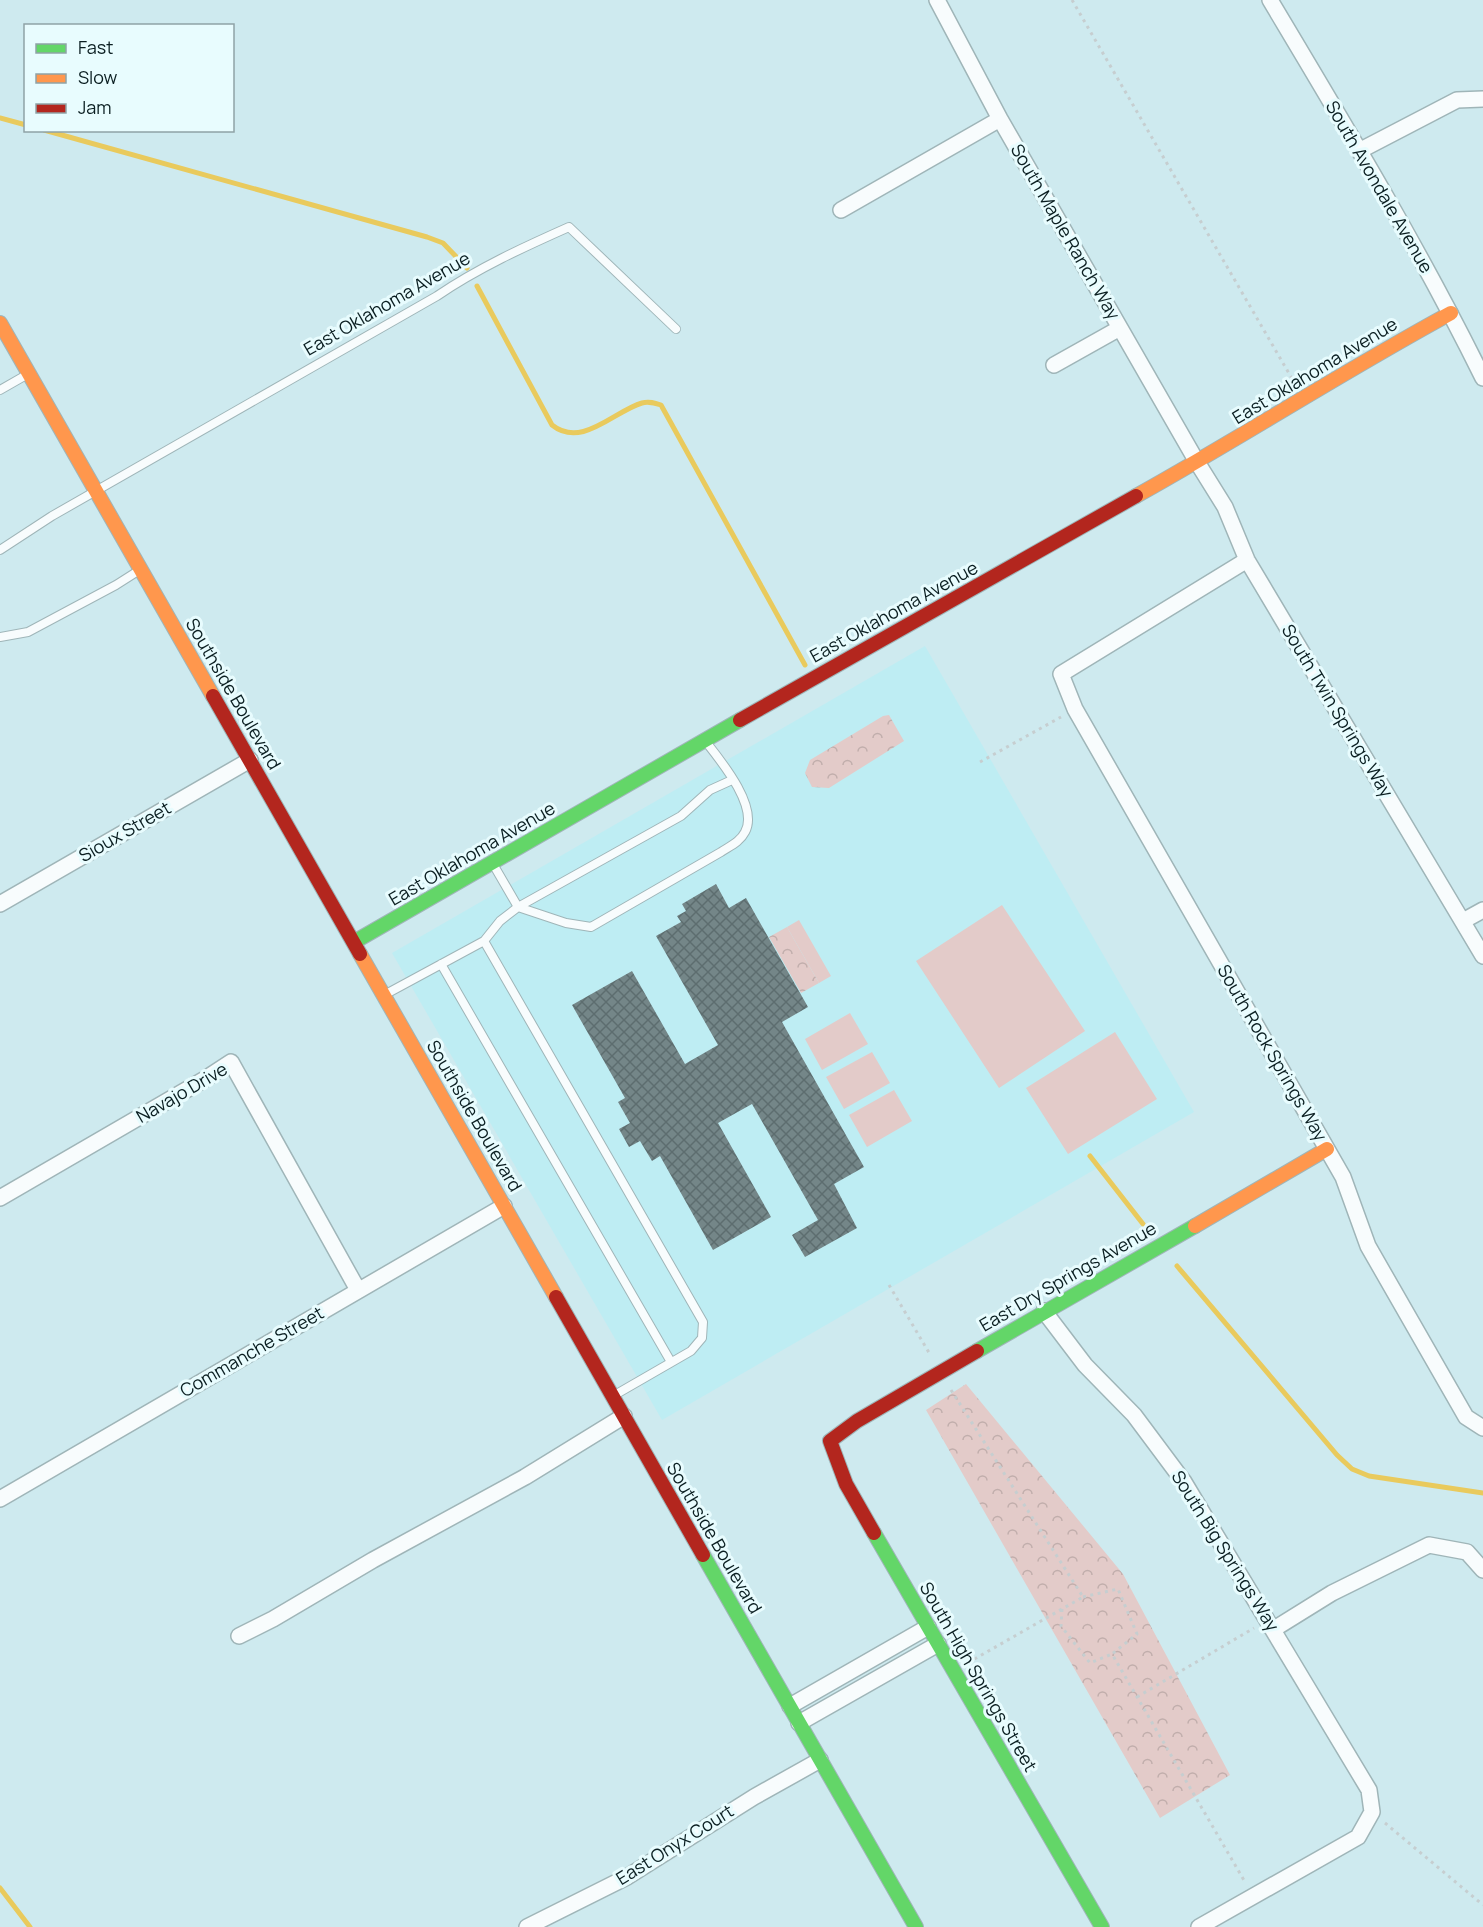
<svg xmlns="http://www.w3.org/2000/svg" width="1483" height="1927" font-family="Manrope,sans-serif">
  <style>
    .built { fill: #beedf3 }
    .grass { fill: #e3cbc9 }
    .park { fill: url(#park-crowns) }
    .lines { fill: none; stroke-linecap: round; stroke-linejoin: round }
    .stream { stroke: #e9ca5d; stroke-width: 5 }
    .building { fill: url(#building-cross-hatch) }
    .lane-casing { stroke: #9fb5b8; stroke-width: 10 }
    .street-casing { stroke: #9fb5b8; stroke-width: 18 }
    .fast-casing { stroke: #9fb5b8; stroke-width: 16 }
    .slow-casing { stroke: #9fb5b8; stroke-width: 16 }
    .jam-casing { stroke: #9fb5b8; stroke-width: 16 }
    .path { stroke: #c6ced0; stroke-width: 3; stroke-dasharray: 3 4.5; stroke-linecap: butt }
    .lane { stroke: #f8fcfd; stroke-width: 8 }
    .street { stroke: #f8fcfd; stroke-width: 15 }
    .fast { stroke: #63d668; stroke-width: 14 }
    .slow { stroke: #ff974d; stroke-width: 14 }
    .jam { stroke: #b3261e; stroke-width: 14 }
    .labels { text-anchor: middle; stroke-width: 6; stroke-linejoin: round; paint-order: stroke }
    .street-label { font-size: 18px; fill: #0a1e21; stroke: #e8fcfe }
  </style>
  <defs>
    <pattern id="park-crowns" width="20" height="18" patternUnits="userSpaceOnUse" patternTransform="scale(1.5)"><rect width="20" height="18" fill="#e3cbc9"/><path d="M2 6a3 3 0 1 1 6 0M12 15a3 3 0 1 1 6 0" fill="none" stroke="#c1aeac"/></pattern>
    <pattern id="building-cross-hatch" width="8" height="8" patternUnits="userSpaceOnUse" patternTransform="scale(1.5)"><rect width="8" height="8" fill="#748688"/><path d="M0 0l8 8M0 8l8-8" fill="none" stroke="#5d6d6f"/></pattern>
  </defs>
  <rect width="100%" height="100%" fill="#ceeaef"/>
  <path class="built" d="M925 646 1194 1112 662 1420 392 953Z"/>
  <path class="grass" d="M1002 905 1085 1031 999 1088 916 961Z
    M799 920 831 976 819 983 787 927Z
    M850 1013 868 1044 822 1070 805 1039Z
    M1115 1032 1157 1099 1068 1154 1026 1088Z
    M872 1052 890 1083 844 1109 826 1077Z
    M894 1090 912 1121 867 1147 849 1115Z"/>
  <path class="park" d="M889 715 904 741 829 788 812 787 805 773 810 760 883 716Z
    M787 927 819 983 801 993 769 937Z
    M966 1384 1123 1574 1230 1775 1160 1818 926 1410Z"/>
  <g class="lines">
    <path class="stream" d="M0 118 26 125
      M44 130 427 237 443 243 467 268
      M477 286 552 425C582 449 614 411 642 403 649 401 655 403 661 405L805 665
      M1090 1156 1143 1224
      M1177 1266 1337 1455 1352 1469 1369 1476 1483 1493
      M0 1888 30 1927"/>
  </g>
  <path class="building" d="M716 884 729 908 746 898 808 1007 782 1022 864 1167 834 1184 857 1228 805 1257 792 1235 818 1220 752 1104 718 1123 771 1217 713 1250 660 1156 652 1161 640 1141 629 1147 619 1129 630 1123 618 1102 625 1098 572 1005 632 971 685 1064 718 1045 656 936 681 922 677 916 686 911 682 904Z"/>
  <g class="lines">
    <g class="lane-casing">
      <path id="lane" d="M0 390 28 374
        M0 550 52 516 437 296C478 268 524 247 569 227L676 329
        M0 637 28 632 116 585 138 571
        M493 864 518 907 566 923 591 927 721 852C730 846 740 842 745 832 759 807 721 761 706 742
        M484 941 703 1322 702 1338 691 1351 613 1396
        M441 964 671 1362
        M386 994 484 941 500 921 518 907 681 816 710 790 732 780"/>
    </g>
    <g class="street-casing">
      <path id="street" d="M937 0 1000 119 1197 462 1225 507 1247 560 1483 956
        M1270 0C1344 124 1419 248 1483 378
        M1359 151 1457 100 1483 99
        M841 210 1000 119
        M1054 365 1120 328
        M1247 560 1061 674 1075 709 1343 1177 1368 1246 1466 1417 1483 1428
        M0 904 250 760
        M1463 921 1483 910
        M0 1198 205 1079 231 1062 358 1290
        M1044 1311 1085 1365 1134 1415 1184 1482 1369 1790 1372 1812 1358 1837 1199 1927
        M0 1499 504 1206
        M1274 1629 1332 1593 1429 1545 1467 1552 1483 1570
        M239 1636 273 1619 373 1560 525 1477 624 1416
        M790 1706 928 1627
        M799 1723 938 1644
        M527 1927 627 1877 754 1797 820 1760"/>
    </g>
    <g class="fast-casing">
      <path id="fast" d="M354 942 740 720
        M977 1351 1195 1226
        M874 1533 1102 1927
        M703 1555 916 1927"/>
    </g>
    <g class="slow-casing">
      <path id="slow" d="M0 323 213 696
        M1136 496C1242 437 1344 371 1451 313
        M360 954 556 1297
        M1195 1226 1327 1149"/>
    </g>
    <g class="jam-casing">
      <path id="jam" d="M213 696 360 954
        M740 720 1136 496
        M556 1297 703 1555
        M874 1533 846 1484 830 1441 857 1421 977 1351"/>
    </g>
    <path class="path" d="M1072 0 1294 382
      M980 762 1061 717
      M889 1285 931 1356
      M951 1390 1083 1597 971 1661
      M1083 1597 1118 1589 1137 1634 1112 1654 1245 1882
      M1062 1609 1061 1626 1090 1663 1112 1654
      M1137 1697 1254 1628
      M1385 1823 1483 1905"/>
    <use href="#lane" class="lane"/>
    <use href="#street" class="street"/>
    <use href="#fast" class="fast"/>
    <use href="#slow" class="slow"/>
    <use href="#jam" class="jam"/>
  </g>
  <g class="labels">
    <g class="street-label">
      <text transform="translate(1379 187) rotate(60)" y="6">South Avondale Avenue</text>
      <text transform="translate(1065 232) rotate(60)" y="6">South Maple Ranch Way</text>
      <text transform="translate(387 304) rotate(-30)" y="6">East Oklahoma Avenue</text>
      <text transform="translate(1315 371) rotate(-31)" y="6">East Oklahoma Avenue</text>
      <text transform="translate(894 612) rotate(-29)" y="6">East Oklahoma Avenue</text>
      <text transform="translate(233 694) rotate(60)" y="6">Southside Boulevard</text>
      <text transform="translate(1337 711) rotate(59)" y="6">South Twin Springs Way</text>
      <text transform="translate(125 832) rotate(-30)" y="6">Sioux Street</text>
      <text transform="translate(472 854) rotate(-30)" y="6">East Oklahoma Avenue</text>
      <text transform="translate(1272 1053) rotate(60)" y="6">South Rock Springs Way</text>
      <text transform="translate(182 1093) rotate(-30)" y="6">Navajo Drive</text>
      <text transform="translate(474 1116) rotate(60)" y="6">Southside Boulevard</text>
      <text transform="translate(1068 1277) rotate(-30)" y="6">East Dry Springs Avenue</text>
      <text transform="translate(252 1352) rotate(-30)" y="6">Commanche Street</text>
      <text transform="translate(714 1538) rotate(60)" y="6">Southside Boulevard</text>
      <text transform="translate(1225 1551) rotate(58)" y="6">South Big Springs Way</text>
      <text transform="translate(978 1677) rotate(60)" y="6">South High Springs Street</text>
      <text transform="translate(675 1845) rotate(-32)" y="6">East Onyx Court</text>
    </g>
  </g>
  <rect x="24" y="24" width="210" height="108" fill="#e8fcfe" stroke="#8fa3a6" stroke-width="1.5"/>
  <rect x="36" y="44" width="30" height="9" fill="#63d668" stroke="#8fa3a6" stroke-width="1.5"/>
  <text x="78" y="54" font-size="18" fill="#0a1e21">Fast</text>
  <rect x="36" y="74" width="30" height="9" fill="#ff974d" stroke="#8fa3a6" stroke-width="1.5"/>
  <text x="78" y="84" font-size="18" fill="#0a1e21">Slow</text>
  <rect x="36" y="104" width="30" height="9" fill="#b3261e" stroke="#8fa3a6" stroke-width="1.5"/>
  <text x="78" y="114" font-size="18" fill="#0a1e21">Jam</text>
</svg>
